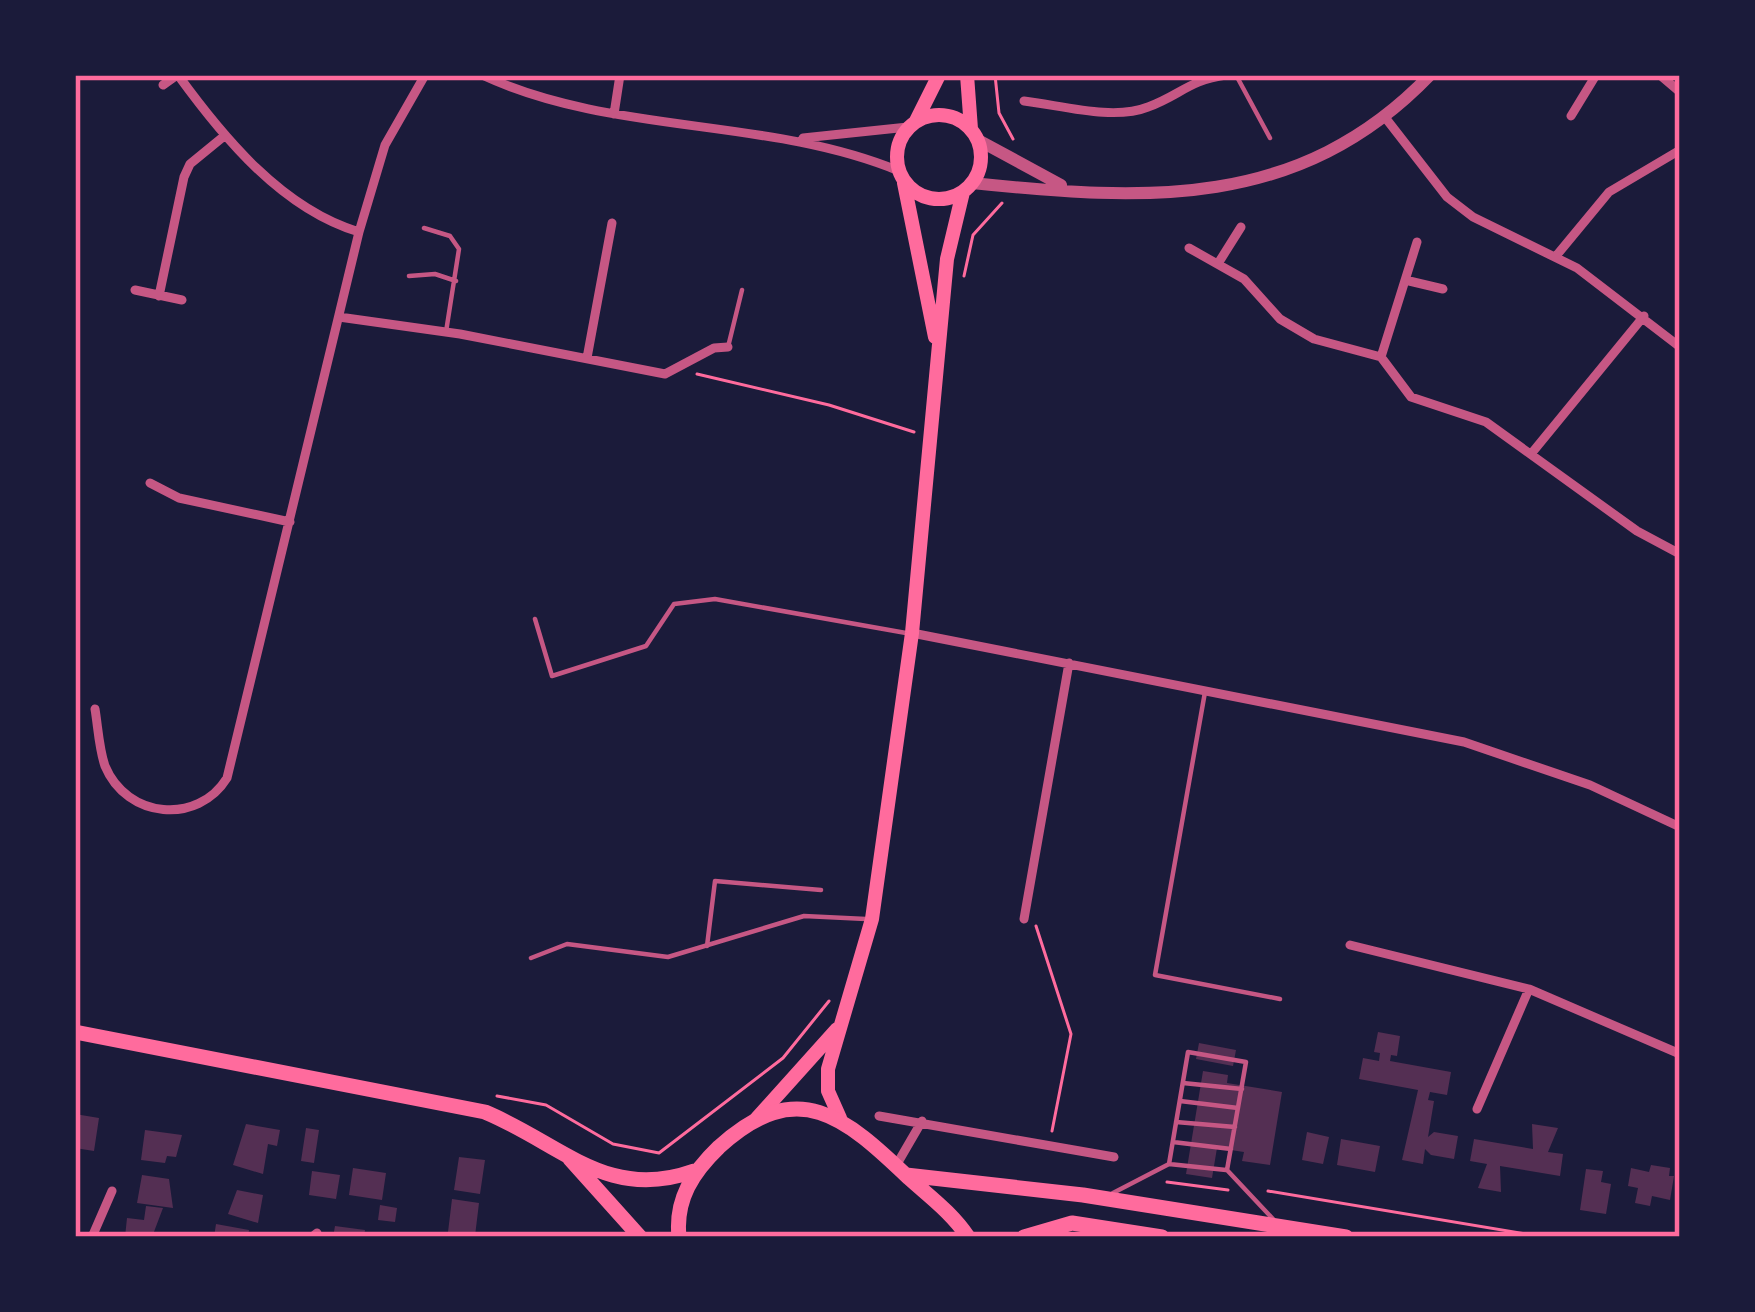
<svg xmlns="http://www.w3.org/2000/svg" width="1755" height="1312" font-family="'PT Sans Narrow',sans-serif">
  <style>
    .building { fill: #542f53 }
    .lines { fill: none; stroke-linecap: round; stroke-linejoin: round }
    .path { stroke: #ff6b9d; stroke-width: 3 }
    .service { stroke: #c65784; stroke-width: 4.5 }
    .minor { stroke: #c65784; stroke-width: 9 }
    .tertiary { stroke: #c65784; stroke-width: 12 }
    .secondary { stroke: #ff6b9d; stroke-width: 14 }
    .primary { stroke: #ff6b9d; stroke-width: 15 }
    .neatline { fill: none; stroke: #ff6b9d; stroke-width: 4.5 }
  </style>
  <rect width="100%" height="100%" fill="#1b1b3a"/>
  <path class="building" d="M1378 1032 1400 1036 1397 1056 1391 1055 1390 1061 1451 1072 1447 1095 1430 1092 1428 1100 1434 1101 1428 1137 1434 1132 1458 1136 1454 1159 1431 1155 1425 1149 1423 1164 1402 1160 1418 1090 1359 1079 1363 1058 1379 1061 1380 1053 1374 1052Z
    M1199 1043 1236 1050 1233 1066 1196 1059Z
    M1203 1071 1228 1075 1227 1083 1282 1092 1270 1165 1242 1161 1244 1152 1217 1148 1212 1178 1186 1174Z
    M75 1114 99 1118 94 1151 75 1148Z
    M246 1124 280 1130 277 1146 268 1144 263 1174 233 1165Z
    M1532 1124 1558 1128 1548 1152 1563 1154 1560 1176 1500 1166 1501 1192 1478 1188 1487 1164 1470 1161 1474 1139 1533 1149Z
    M306 1128 319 1130 314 1163 301 1161Z
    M145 1130 182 1135 176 1157 167 1156 165 1163 141 1160Z
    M1307 1132 1329 1137 1323 1164 1302 1160Z
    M1341 1139 1380 1146 1375 1172 1337 1165Z
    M459 1157 485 1160 480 1194 454 1190Z
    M1651 1165 1670 1168 1669 1176H1674L1670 1200 1652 1196 1650 1206 1635 1203 1638 1188 1628 1186 1631 1168 1649 1172Z
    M353 1168 386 1173 382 1200 349 1195Z
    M1586 1169 1603 1171 1601 1182 1611 1184 1606 1214 1580 1210Z
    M312 1171 340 1175 336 1199 309 1195Z
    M142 1175 169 1179 173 1208 137 1203Z
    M237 1190 263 1195 258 1223 228 1214Z
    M452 1199 479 1203 475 1236 448 1232Z
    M380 1205 397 1208 395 1222 378 1220Z
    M146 1206 163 1208 152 1237H125L127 1218 144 1220Z
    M216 1224 249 1230 248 1237H214Z
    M335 1226 365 1230 364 1237H333Z"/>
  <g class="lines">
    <path class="path" d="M995 75 999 113 1013 139
      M964 276 973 235 1002 203
      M697 374 829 405 914 432
      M1036 926 1071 1034 1052 1131
      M497 1096 546 1105 613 1144 659 1153 783 1058 829 1001
      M1167 1182 1228 1190
      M1268 1191 1544 1237"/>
    <path class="service" d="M1236 75 1270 138
      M424 228 450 236 459 249 446 332
      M409 276 435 274 456 281
      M728 347 742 290
      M535 619 552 676 646 646 674 604 715 599 906 633
      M1205 692 1155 975 1280 999
      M707 946 715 881 821 890
      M531 958 567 944 668 957 804 916 866 919
      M1183 1083 1242 1089
      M1180 1101 1238 1108
      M1176 1122 1235 1127
      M1173 1142 1231 1149
      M1169 1164 1188 1052 1246 1062 1227 1170 1273 1219
      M1113 1193 1169 1164 1226 1170"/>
    <path class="minor" d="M178 75C223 137 282 209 359 232
      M482 75C614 136 765 116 899 171
      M1660 75 1680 92
      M163 85 177 75
      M1024 101C1060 105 1113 121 1148 107 1179 96 1189 80 1226 75
      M614 114 620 75
      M1384 116 1447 197 1473 217 1577 268 1680 347
      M1571 116 1596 75
      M803 138 908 127
      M1189 248 1244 279 1280 319 1314 339 1381 357 1411 397 1486 422 1637 531 1680 554
      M1556 256 1609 192 1680 150
      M1219 262 1241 227
      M1405 280 1443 289
      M135 290 182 300
      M159 296 184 177 190 164 223 137
      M339 317 460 334 665 374 714 348 728 347
      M1381 357 1417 242
      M587 358 612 223
      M1531 454 1644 316
      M150 483 179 498 290 522
      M912 633 1464 742 1590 785 1680 827
      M95 709C98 727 99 749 105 766 127 819 198 825 227 778L359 232 385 145 425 75
      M1024 919 1069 663
      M1350 945 1529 989 1680 1054
      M1477 1109 1529 989
      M879 1116 1114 1157
      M897 1164 922 1121
      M92 1237 112 1191
      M312 1237 317 1233"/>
    <path class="tertiary" d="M978 140 1061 185
      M972 183C1145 201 1299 211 1430 75"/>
    <path class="secondary" d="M967 75 971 129
      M897 157a42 42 0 1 1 84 0a42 42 0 1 1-84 0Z
      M916 121 939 75
      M904 183 935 337
      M757 1118 837 1029
      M840 1118 828 1091V1069L872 919 912 633 947 259 963 192"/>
    <path class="primary" d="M75 1032 485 1112C562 1144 607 1202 694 1171
      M570 1159 640 1237
      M906 1175 1083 1195 1346 1237
      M679 1237C675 1199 693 1172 719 1147 798 1075 845 1117 909 1178 930 1197 952 1213 968 1237
      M1024 1237 1072 1223 1162 1237"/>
  </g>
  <rect width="1755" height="1312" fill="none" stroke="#1b1b3a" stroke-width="156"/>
  <rect x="78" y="78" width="1599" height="1156" class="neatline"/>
</svg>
